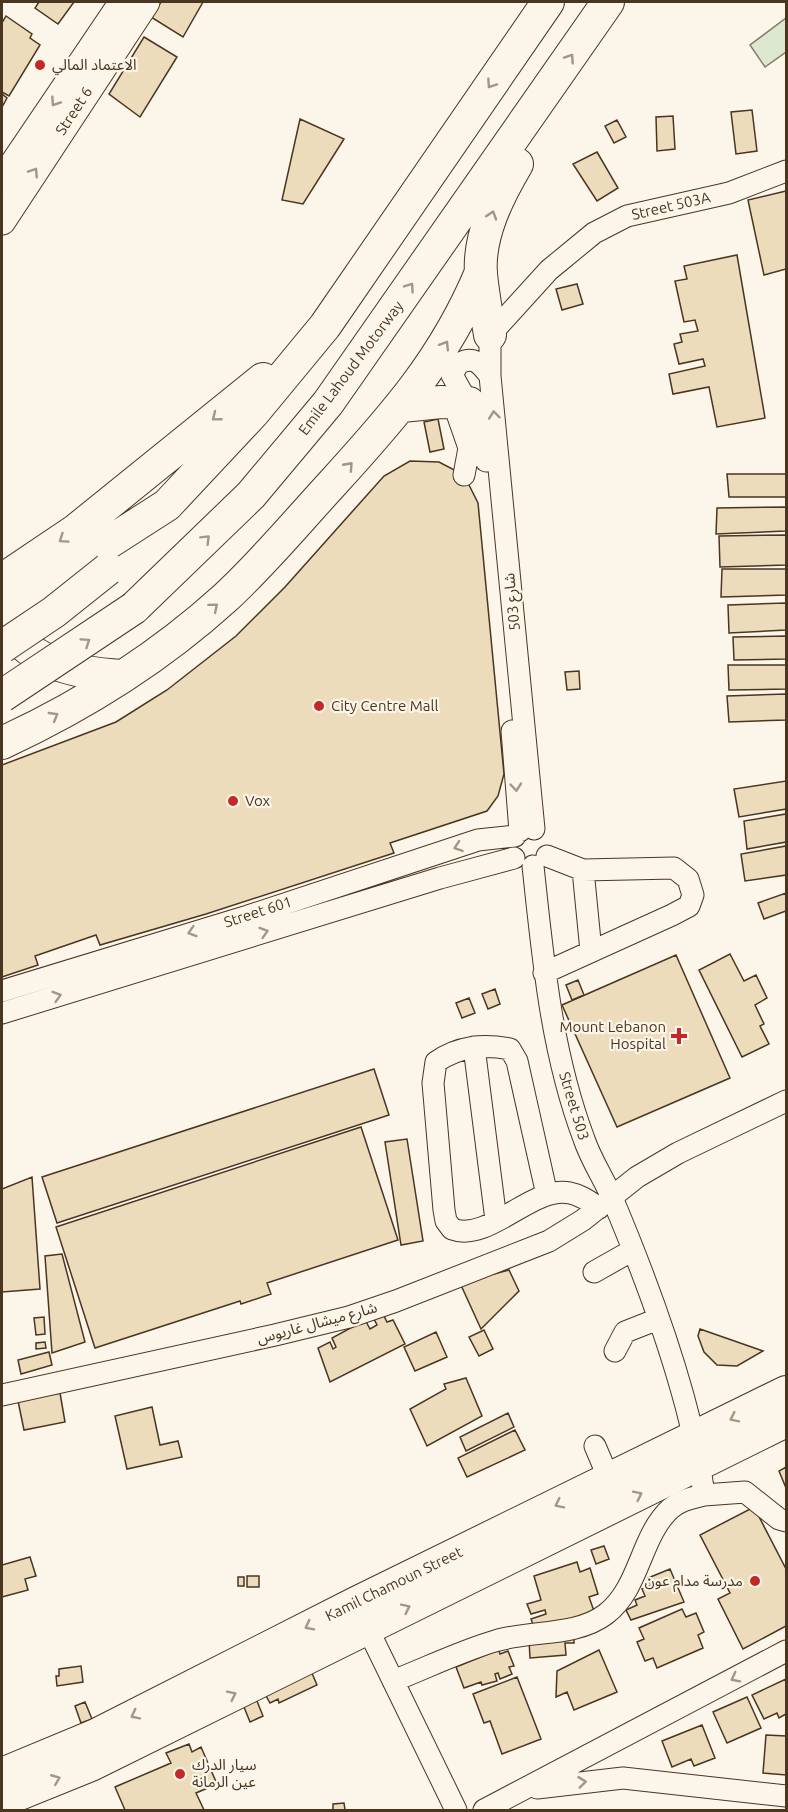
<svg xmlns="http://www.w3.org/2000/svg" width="788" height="1812" font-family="Ubuntu,'Noto Sans Arabic',sans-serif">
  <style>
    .green { fill: #dce7d0; stroke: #887966; stroke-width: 1.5 }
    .building { fill: #ecdcbc; stroke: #4a3520; stroke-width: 1.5 }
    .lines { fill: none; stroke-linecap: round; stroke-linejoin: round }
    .minor-casing { stroke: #4a3520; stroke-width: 23 }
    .major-casing { stroke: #4a3520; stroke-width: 29 }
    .highway-casing { stroke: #4a3520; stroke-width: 34 }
    .minor { stroke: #fbf6e9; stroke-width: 21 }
    .major { stroke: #fbf6e9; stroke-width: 27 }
    .highway { stroke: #fbf6e9; stroke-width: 32 }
    .highway-bridge-casing { stroke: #4a3520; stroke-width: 34; stroke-linecap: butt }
    .highway-bridge { stroke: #fbf6e9; stroke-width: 32 }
    .oneway { stroke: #a29684 }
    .poi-dot { fill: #c62828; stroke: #fbf6e9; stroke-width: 2 }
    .labels { text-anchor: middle; stroke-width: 4.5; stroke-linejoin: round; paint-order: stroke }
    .poi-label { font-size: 15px; fill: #4a3520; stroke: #fbf6e9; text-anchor: start }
    .street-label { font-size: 15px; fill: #4a3520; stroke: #fbf6e9 }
  </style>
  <rect width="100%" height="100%" fill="#fbf6e9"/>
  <path class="green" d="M786 18V52L765 67 750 45Z"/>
  <path class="building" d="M39 2H74L58 24 35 8Z
    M161 2H203L183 37 151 17Z
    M6 16 32 34 30 38 40 45 9 96 2 92V23Z
    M144 37 177 57 140 117 109 94Z
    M2 94 7 98 2 107Z
    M752 110 757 151 736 154 731 112Z
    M673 116 675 149 657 151 656 117Z
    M300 119 344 139 303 204 282 200Z
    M617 120 626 137 614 143 605 126Z
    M597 152 618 188 597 201 573 164Z
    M786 191V269L764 275 748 200Z
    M737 255 765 418 717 427 709 387 673 394 669 374 705 366 703 359 679 364 674 344 682 342 680 334 698 331 695 320 684 322 675 281 687 279 684 266Z
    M577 284 583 304 562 310 556 289Z
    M438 419 444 449 430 452 424 422Z
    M410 461 439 462 464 475 478 503 504 774 498 796 487 811 390 843 394 853 206 914 100 945 96 935 35 956 38 965 2 977V765L116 722 167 690 236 636 285 587 384 476Z
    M727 474H786V497H729Z
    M786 507V531L716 534 717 508Z
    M786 535V565L720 567 719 536Z
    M722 569H786V595L721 597Z
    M786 603V630L729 633 728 605Z
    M786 636V659L734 660 733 637Z
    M728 665H786V689L729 690Z
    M579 671 580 689 567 690 565 672Z
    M786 694V720L729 722 727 696Z
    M786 781V809L739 817 734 789Z
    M786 814V842L747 849 744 821Z
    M786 846V875L745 881 741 854Z
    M786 893V911L764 919 758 903Z
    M730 954 744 981 756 975 767 998 755 1005 764 1024 760 1026 769 1044 742 1057 699 970Z
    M676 955 730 1078 617 1127 562 1005Z
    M578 980 584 995 572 1000 566 985Z
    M495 989 500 1004 488 1009 482 994Z
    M469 998 475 1013 462 1018 456 1003Z
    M374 1069 389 1115 57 1223 42 1177Z
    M361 1127 398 1240 267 1283 271 1294 241 1304 240 1301 95 1348 56 1227Z
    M407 1139 423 1241 401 1245 385 1142Z
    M32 1177 40 1289 2 1292V1189Z
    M62 1254 85 1342 52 1353 45 1256Z
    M509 1270 519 1291 481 1329 460 1283Z
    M383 1314 387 1322 393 1320 405 1344 330 1382 318 1348 330 1342 333 1349 336 1347 332 1338 358 1324 363 1316 370 1329 377 1325 374 1319Z
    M44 1317 45 1334 36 1335 34 1318Z
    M700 1329 763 1351 737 1366 717 1365 704 1352 698 1336Z
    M484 1330 493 1349 479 1356 469 1337Z
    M436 1332 447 1357 415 1371 404 1347Z
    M45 1342 46 1348 36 1349V1343Z
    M49 1352 52 1365 21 1374 18 1360Z
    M466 1378 482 1416 427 1446 410 1409 446 1389 444 1384Z
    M60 1393 65 1422 24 1430 18 1401Z
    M152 1407 160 1445 178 1441 182 1457 127 1469 115 1416Z
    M508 1413 514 1427 466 1451 460 1437Z
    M515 1430 525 1450 467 1477 458 1458Z
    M786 1467V1488L779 1471Z
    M754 1507 786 1569V1626L743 1649 718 1599 730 1593 700 1535Z
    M604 1546 609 1559 596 1564 591 1550Z
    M30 1557 36 1576 25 1579 28 1590 2 1597V1565Z
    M577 1562 580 1572 590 1568 598 1594 589 1597 594 1611 550 1626 534 1627 531 1619 546 1614 545 1610 531 1614 527 1604 541 1600 534 1576Z
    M670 1569 684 1602 631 1620 626 1610 637 1605 635 1600 645 1596 642 1589 651 1585 648 1578Z
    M247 1576H259V1587H247Z
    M238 1577H244V1586H238Z
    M682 1609 686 1617 696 1613 704 1632 698 1635 703 1648 657 1668 653 1658 645 1661 637 1642 644 1639 639 1628Z
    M574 1637V1643H565L566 1655 530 1658 529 1640Z
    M497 1645 500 1654 508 1651 514 1666 509 1667 512 1674 500 1679 498 1673 495 1674 497 1681 482 1685 481 1682 464 1688 456 1667 488 1654Z
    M599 1650 617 1692 574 1710 567 1692 556 1697 557 1671Z
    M81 1666 83 1682 57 1686 56 1676H59V1669Z
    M311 1671 317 1685 279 1703 278 1699 270 1703 265 1694Z
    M517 1677 541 1739 502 1754 490 1721 484 1723 473 1694Z
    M786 1679V1714L779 1718 777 1713 764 1719 752 1695Z
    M255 1696 263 1716 250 1722 242 1702Z
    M747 1697 761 1728 727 1743 713 1712Z
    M85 1702 92 1719 81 1723 75 1706Z
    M702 1725 715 1758 694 1766 691 1759 672 1767 662 1741Z
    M766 1735 786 1736V1775L763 1773Z
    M189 1744 192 1752 201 1747 217 1784 196 1793 204 1810H125L115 1787 171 1763 166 1753Z
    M344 1803 345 1810H333V1804Z"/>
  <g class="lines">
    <g class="minor-casing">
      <path id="minor" d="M453 402 469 448 464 475
        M486 461 475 416 452 375 458 364C474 355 480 363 490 376
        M512 731 520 831
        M534 829 490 376V335L549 270 594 233 627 216 729 193 786 171
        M533 866C543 959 551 1051 584 1139 591 1160 604 1179 613 1200 650 1288 692 1400 704 1495L745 1492 779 1519 786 1521
        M583 870 591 951
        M544 973 672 915 689 906 693 895 688 879 674 868 583 870 547 856
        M2 991 248 916 478 840 515 836
        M2 1013 440 878 514 858
        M474 1047 496 1220
        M547 1195 517 1061 510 1049C483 1044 459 1046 436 1062L433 1083 444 1210 446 1221 452 1229C489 1243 532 1185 570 1193 581 1195 590 1202 599 1208
        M594 1272 633 1250
        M615 1351 625 1332 658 1319
        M2 1395 275 1335 349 1317 396 1301 549 1241 583 1220 637 1177 678 1153 786 1101
        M595 1446 609 1479
        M362 1617 456 1810
        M393 1681C426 1668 461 1651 495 1641 530 1630 576 1637 606 1614 640 1588 640 1537 670 1509 680 1500 692 1498 704 1495
        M537 1788 623 1778 786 1796
        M484 1810 786 1651"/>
    </g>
    <g class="major-casing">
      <path id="major" d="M2 181 123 2
        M2 221 146 2"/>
    </g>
    <g class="highway-casing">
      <path id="highway" d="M490 335C487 315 483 295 481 274 478 236 498 196 517 164
        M402 406 441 402 469 403
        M2 580 76 530 263 379
        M134 608 251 495 328 403 608 2
        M2 611 167 505 254 412 325 326 548 2
        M2 615C23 663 75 673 122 676
        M2 743C82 706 160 657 225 598 263 563 296 523 331 485 393 417 445 359 481 272
        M2 1774 96 1735 356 1603 786 1392
        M2 1801 91 1765 786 1421"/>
    </g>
    <use href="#minor" class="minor"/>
    <use href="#major" class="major"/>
    <use href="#highway" class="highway"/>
    <g class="highway-bridge-casing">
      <path id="highway-bridge" d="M2 647 54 612 108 569
        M2 696 134 608"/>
    </g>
    <use href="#highway-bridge" class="highway-bridge"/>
  </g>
  <defs><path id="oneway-chevron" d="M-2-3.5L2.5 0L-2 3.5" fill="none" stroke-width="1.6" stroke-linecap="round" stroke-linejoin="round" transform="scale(1.5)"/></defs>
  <g class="oneway">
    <use href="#oneway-chevron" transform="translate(570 58) rotate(-56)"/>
    <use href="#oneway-chevron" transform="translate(491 84) rotate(124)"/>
    <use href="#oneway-chevron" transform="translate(55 102) rotate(124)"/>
    <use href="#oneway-chevron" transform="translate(34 172) rotate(-57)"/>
    <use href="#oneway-chevron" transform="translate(492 215) rotate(-72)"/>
    <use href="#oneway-chevron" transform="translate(410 287) rotate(-55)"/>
    <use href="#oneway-chevron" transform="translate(445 345) rotate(-58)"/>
    <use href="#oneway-chevron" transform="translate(494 415) rotate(-96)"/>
    <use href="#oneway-chevron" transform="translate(216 417) rotate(141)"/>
    <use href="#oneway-chevron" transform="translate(349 466) rotate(-48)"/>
    <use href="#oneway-chevron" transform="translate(63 539) rotate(146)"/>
    <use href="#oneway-chevron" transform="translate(206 539) rotate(-45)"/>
    <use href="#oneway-chevron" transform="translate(214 607) rotate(-40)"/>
    <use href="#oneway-chevron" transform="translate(86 642) rotate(-34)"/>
    <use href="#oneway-chevron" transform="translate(54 716) rotate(-30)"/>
    <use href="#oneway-chevron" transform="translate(516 787) rotate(85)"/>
    <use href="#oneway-chevron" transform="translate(458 847) rotate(161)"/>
    <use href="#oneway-chevron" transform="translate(192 932) rotate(163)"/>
    <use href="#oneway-chevron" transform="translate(264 932) rotate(-17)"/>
    <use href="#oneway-chevron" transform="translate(57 996) rotate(-17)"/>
    <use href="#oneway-chevron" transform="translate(734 1418) rotate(154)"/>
    <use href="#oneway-chevron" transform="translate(638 1495) rotate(-26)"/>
    <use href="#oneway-chevron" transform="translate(559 1504) rotate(154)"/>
    <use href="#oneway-chevron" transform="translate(406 1608) rotate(-26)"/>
    <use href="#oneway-chevron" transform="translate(309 1626) rotate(153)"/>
    <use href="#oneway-chevron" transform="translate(735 1678) rotate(153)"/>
    <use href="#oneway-chevron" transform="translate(232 1695) rotate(-26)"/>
    <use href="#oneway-chevron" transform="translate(135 1715) rotate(153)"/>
    <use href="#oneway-chevron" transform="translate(56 1779) rotate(-22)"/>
    <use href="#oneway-chevron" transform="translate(582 1782) rotate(-7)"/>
  </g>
  <g class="poi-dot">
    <circle cx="40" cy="65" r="6"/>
    <circle cx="319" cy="706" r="6"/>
    <circle cx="233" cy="801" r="6"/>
    <path d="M676 1027h6v6h6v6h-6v6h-6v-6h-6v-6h6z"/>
    <circle cx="755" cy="1581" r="6"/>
    <circle cx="180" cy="1774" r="6"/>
  </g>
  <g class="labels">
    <g class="poi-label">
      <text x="52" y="70">الاعتماد المالي</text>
      <text x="331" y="711">City Centre Mall</text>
      <text x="245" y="806">Vox</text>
      <text x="666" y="1032" text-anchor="end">Mount Lebanon<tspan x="666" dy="17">Hospital</tspan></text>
      <text x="743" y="1586" text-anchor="end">مدرسة مدام عون</text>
      <text x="192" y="1770">سيار الدرك<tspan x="192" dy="17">عين الرمانة</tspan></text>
    </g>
    <g class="street-label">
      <text transform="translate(74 111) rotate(-57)" y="5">Street 6</text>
      <text transform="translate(671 206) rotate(-13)" y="5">Street 503A</text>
      <text transform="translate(351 368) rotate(-53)" y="5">Emile Lahoud Motorway</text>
      <text transform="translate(512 602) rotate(-96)" y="5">شارع 503</text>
      <text transform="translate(258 912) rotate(-18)" y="5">Street 601</text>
      <text transform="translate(574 1106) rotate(73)" y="5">Street 503</text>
      <text transform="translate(317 1323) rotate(-15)" y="5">شارع ميشال غاريوس</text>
      <text transform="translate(394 1584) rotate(-26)" y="5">Kamil Chamoun Street</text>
    </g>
  </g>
  <rect width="788" height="1812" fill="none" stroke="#4a3520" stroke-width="6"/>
</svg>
